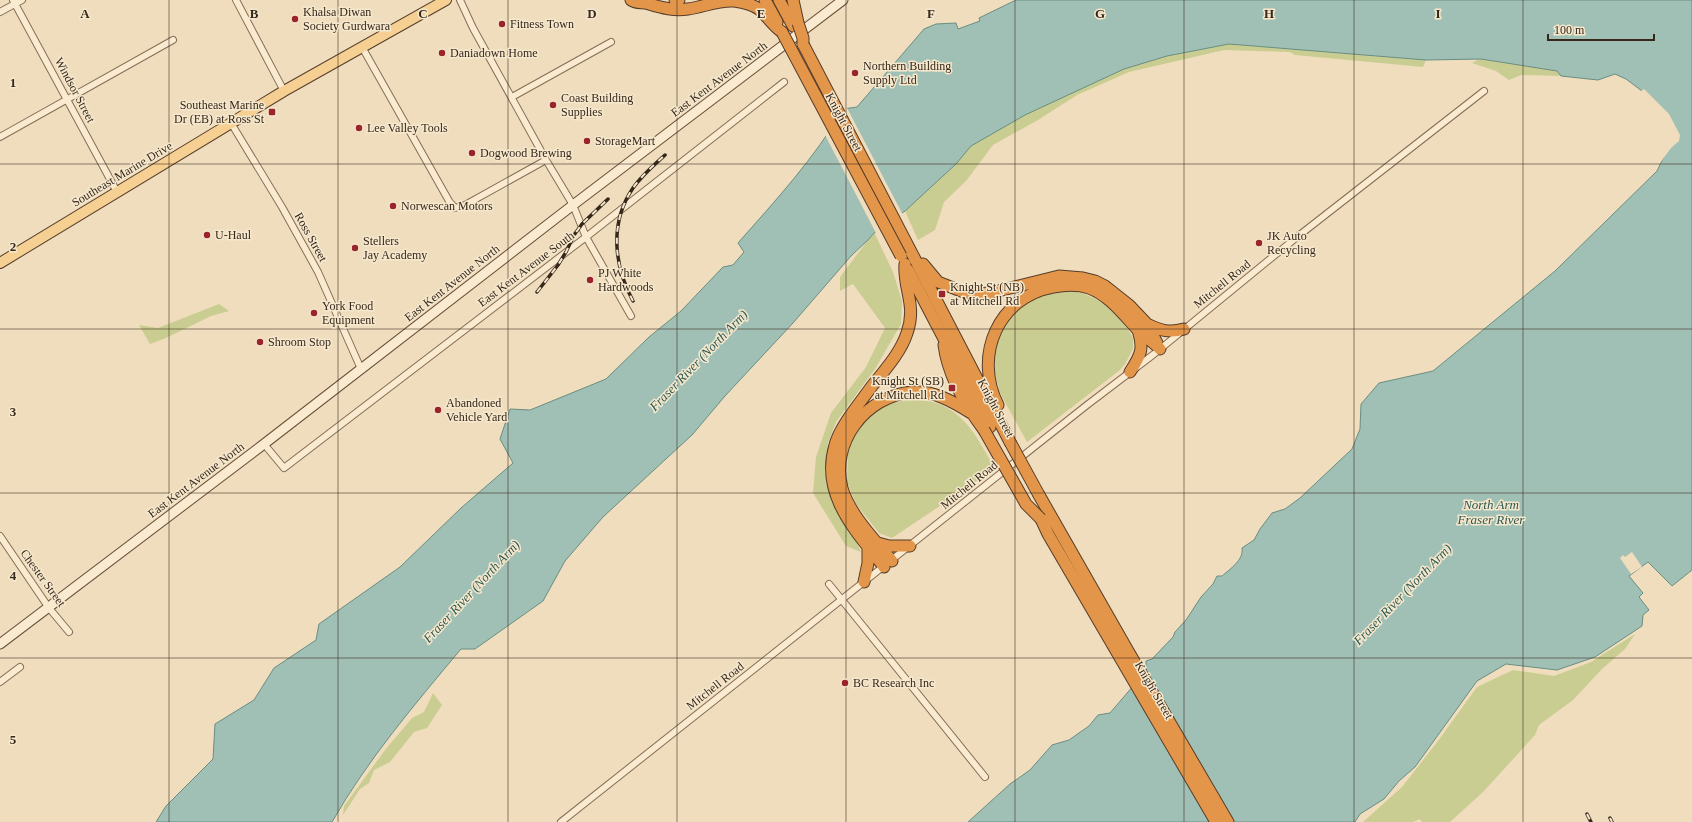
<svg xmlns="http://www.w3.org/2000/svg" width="1692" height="822" font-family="Georgia,serif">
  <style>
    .green { fill: #cacd91 }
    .water { fill: #a1c0b5; stroke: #688e82 }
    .pier { fill: #efddbd }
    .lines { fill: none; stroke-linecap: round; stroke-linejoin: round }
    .street-casing { stroke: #876d56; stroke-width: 8 }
    .secondary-casing { stroke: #694e39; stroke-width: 11 }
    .primary-casing { stroke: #553c2a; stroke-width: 12 }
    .highway-casing { stroke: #553c2a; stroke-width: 13 }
    .street { stroke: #faebd0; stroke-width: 6 }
    .secondary { stroke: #faebd0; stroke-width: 9 }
    .primary { stroke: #f5d092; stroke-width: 10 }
    .highway { stroke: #e39649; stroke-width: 11 }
    .rail-casing { stroke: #36271b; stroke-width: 3.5 }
    .rail { stroke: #f6e8cd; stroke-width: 2; stroke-dasharray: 6; stroke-linecap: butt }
    .highway-bridge-casing { stroke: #553c2a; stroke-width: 13; stroke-linecap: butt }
    .highway-bridge { stroke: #e39649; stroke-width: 11 }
    .grid { fill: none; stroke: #36271b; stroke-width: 1; stroke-opacity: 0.55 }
    .poi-dot { fill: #99242b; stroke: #f6e8cd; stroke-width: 1.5 }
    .labels { text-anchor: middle; stroke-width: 3; stroke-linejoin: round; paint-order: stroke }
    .poi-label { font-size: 12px; fill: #36271b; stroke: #f6e8cd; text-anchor: start }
    .street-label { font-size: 12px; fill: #36271b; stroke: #f6e8cd }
    .water-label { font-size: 13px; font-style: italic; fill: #2a5751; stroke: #f6e8cd }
    .grid-label { font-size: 13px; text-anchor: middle; font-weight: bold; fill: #36271b; stroke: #f6e8cd; stroke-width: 3; stroke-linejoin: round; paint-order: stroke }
  </style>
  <rect width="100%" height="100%" fill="#efddbd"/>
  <path class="green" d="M1345 33 1557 71 1561 76 1521 75 1509 80 1496 71 1472 63 1479 59 1426 60 1423 67 1295 55 1290 52 1224 50 1129 72 1077 95 1038 120 993 145 966 181 944 202 935 230 918 240 905 211 874 232 893 272 902 301 901 324 875 369 836 422 828 443 825 468 828 489 835 509 855 539 861 552 846 546 813 493 816 457 831 413 866 367 885 328 853 284 840 291V277L868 240 870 227 998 117 1189 42Z
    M1066 289 1085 294 1106 304 1115 310 1123 321 1133 338V349L1125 364 1120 370 1027 442 1000 393 995 373V339L1012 315 1024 303 1042 295Z
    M219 304 229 311 211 316 166 338 150 344 139 325 158 328Z
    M915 399C922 400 930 401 936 403 967 413 980 443 995 469L892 538 879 533 856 504 847 482 848 454 853 436 868 417 890 403Z
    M1635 634 1625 649 1602 669 1573 700 1539 725 1535 735 1484 791 1450 822H1422L1420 819 1413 822H1363L1402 787 1438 741 1477 687 1513 670 1554 676 1591 662Z
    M433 693 442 705 427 728 414 732 390 762 374 770 369 783 360 789 343 815 344 806 385 750 412 718 424 712Z"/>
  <path class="water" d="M1016 0H1692V570L1672 586 1648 562 1629 576 1643 593 1639 597 1649 610 1643 615 1642 626 1595 657 1557 670 1506 664 1477 681 1415 767 1399 781 1384 799 1360 814 1355 822H968L1010 784 1030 770 1052 745 1069 740 1089 726 1098 715 1110 713 1146 671V661L1152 659 1173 637 1175 632 1186 620 1201 597 1213 584 1217 576H1222C1230 569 1244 560 1242 548L1254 540 1260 529 1272 513 1285 509 1300 498 1352 449 1360 429 1361 404 1379 383 1433 371 1555 271 1657 171 1669 146 1676 137V132L1665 114 1646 94 1626 79 1615 74 1598 80 1561 76 1557 71 1481 59 1426 60 1229 44 1167 56 1124 69 1025 115 971 146 956 164 905 211 874 233 868 240 851 256 793 323 725 396 692 435 603 517 565 561 543 601 475 649H461C415 704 368 759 332 822H156L166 806 213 759 215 724 254 700 274 668 316 640 319 624 400 567 461 508 513 463 500 439 510 409 530 410 606 379 649 337 681 311 723 267 733 265 744 252 738 243C775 201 815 158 843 109L857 107 924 29 936 24 956 23 958 29 980 21 979 18Z"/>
  <path class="pier" d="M1644 89 1669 114 1680 135 1679 141 1671 148 1660 163 1667 145 1674 137V132L1663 115 1649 98 1643 93 1641 91Z
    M846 106 903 215 876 233 825 135 831 126V113Z
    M1632 552 1642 567 1631 574 1620 558 1623 555 1625 557Z"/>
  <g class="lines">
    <g class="street-casing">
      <path id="street" d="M13 0 117 192
        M236 0 284 91
        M460 0 473 28 546 160 573 205 586 237 631 316
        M0 12 22 0
        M362 47 449 201 455 208 465 205 546 160
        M512 97 611 42
        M231 123 282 207 318 272 361 369
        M0 137 173 40
        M264 444 284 468 586 237 784 82
        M0 536 49 608 69 632
        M829 584 985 777
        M0 682 20 667
        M561 822 1087 405 1154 354 1297 237 1484 91"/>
    </g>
    <g class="secondary-casing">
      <path id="secondary" d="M0 644 264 444 573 205 843 0"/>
    </g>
    <g class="primary-casing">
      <path id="primary" d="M0 263 284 91 446 0"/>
    </g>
    <g class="highway-casing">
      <path id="highway" d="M631 0C637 4 642 2 649 4 662 8 674 11 688 9 703 7 718 0 734 1 742 2 754 5 760 10 768 17 773 26 782 32
        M675 0H679
        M765 0 777 22
        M779 0 793 26
        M793 0 798 23
        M803 44 1010 442
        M923 264 938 282 966 293 982 294 998 291 1059 276 1083 278 1095 281 1105 286 1129 305 1147 324 1157 343
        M908 270 990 427
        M1147 324C1161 331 1170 333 1184 329
        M944 345C948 376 966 406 984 430
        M1130 372C1141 355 1144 349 1138 330
        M998 405C973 356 998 297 1053 287 1064 285 1078 284 1089 288 1110 296 1122 313 1137 329 1144 336 1153 342 1160 349
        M1039 495 1128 651 1228 822
        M1041 519 1048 534 1216 822
        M878 543 889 546H910
        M892 561C874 539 850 515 842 488 830 443 865 396 912 392 933 390 954 402 971 413
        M884 567C856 531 820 495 835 445 840 426 860 403 872 386 885 370 901 352 907 333 917 305 903 289 905 264
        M864 582 868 563V546"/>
    </g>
    <use href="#street" class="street"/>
    <use href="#secondary" class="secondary"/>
    <use href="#primary" class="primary"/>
    <use href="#highway" class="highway"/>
    <g class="rail-casing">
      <path id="rail" d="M537 292 558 265 566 252 574 235 582 224 608 199
        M633 301C614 266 609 223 633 188 642 175 654 165 665 155
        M1587 814 1591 822
        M1610 818 1612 822"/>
    </g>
    <use href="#rail" class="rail"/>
    <g class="highway-bridge-casing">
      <path id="highway-bridge" d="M798 23 803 38V44
        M782 32 901 256
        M984 430 1026 504 1041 519
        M1010 442 1039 495"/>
    </g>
    <use href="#highway-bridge" class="highway-bridge"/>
  </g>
  <path class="grid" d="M169 0V822M338 0V822M508 0V822M677 0V822M846 0V822M1015 0V822M1184 0V822M1354 0V822M1523 0V822M0 164H1692M0 329H1692M0 493H1692M0 658H1692"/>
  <g class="poi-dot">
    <circle cx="295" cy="19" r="4"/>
    <circle cx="502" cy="24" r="4"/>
    <circle cx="442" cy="53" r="4"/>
    <circle cx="855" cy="73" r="4"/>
    <circle cx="553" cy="105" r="4"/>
    <rect x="268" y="108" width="8" height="8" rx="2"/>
    <circle cx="359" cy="128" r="4"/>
    <circle cx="587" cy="141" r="4"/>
    <circle cx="472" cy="153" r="4"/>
    <circle cx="393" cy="206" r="4"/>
    <circle cx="207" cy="235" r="4"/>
    <circle cx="1259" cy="243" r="4"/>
    <circle cx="355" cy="248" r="4"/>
    <circle cx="590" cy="280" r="4"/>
    <rect x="938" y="290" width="8" height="8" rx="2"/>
    <circle cx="314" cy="313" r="4"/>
    <circle cx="260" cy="342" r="4"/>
    <rect x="948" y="384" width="8" height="8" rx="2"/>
    <circle cx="438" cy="410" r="4"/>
    <circle cx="845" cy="683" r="4"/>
  </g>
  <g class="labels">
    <g class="poi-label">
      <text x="303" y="16">Khalsa Diwan<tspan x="303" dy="14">Society Gurdwara</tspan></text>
      <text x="510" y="28">Fitness Town</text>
      <text x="450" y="57">Daniadown Home</text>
      <text x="863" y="70">Northern Building<tspan x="863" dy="14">Supply Ltd</tspan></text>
      <text x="561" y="102">Coast Building<tspan x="561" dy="14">Supplies</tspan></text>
      <text x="264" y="109" text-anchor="end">Southeast Marine<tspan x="264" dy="14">Dr (EB) at Ross St</tspan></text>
      <text x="367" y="132">Lee Valley Tools</text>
      <text x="595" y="145">StorageMart</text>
      <text x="480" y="157">Dogwood Brewing</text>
      <text x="401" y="210">Norwescan Motors</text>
      <text x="215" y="239">U-Haul</text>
      <text x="1267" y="240">JK Auto<tspan x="1267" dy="14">Recycling</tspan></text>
      <text x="363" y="245">Stellers<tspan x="363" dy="14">Jay Academy</tspan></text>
      <text x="598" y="277">PJ White<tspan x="598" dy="14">Hardwoods</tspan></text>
      <text x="950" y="291">Knight St (NB)<tspan x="950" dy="14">at Mitchell Rd</tspan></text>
      <text x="322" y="310">York Food<tspan x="322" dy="14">Equipment</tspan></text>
      <text x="268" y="346">Shroom Stop</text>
      <text x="944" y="385" text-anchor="end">Knight St (SB)<tspan x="944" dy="14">at Mitchell Rd</tspan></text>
      <text x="446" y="407">Abandoned<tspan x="446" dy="14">Vehicle Yard</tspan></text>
      <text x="853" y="687">BC Research Inc</text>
    </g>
    <g class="street-label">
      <text transform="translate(719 79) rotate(-37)" y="4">East Kent Avenue North</text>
      <text transform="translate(75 90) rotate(62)" y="4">Windsor Street</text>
      <text transform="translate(844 122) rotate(62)" y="4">Knight Street</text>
      <text transform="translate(122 174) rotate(-31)" y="4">Southeast Marine Drive</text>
      <text transform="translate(311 237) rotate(61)" y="4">Ross Street</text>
      <text transform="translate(526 269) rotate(-37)" y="4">East Kent Avenue South</text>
      <text transform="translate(452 283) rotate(-38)" y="4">East Kent Avenue North</text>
      <text transform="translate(1222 284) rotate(-39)" y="4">Mitchell Road</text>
      <text transform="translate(996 408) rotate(62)" y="4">Knight Street</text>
      <text transform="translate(196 480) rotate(-37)" y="4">East Kent Avenue North</text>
      <text transform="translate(969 485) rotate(-39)" y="4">Mitchell Road</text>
      <text transform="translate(43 578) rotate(54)" y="4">Chester Street</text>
      <text transform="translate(715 686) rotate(-38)" y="4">Mitchell Road</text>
      <text transform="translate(1154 690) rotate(60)" y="4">Knight Street</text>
    </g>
    <g class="water-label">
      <text transform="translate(698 360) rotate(-46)" y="5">Fraser River (North Arm)</text>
      <text x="1491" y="509">North Arm<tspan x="1491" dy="15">Fraser River</tspan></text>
      <text transform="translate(471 591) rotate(-47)" y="5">Fraser River (North Arm)</text>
      <text transform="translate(1402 594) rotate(-46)" y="5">Fraser River (North Arm)</text>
    </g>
  </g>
  <g class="grid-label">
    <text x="85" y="18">A</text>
    <text x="254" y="18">B</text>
    <text x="423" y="18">C</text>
    <text x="592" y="18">D</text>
    <text x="761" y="18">E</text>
    <text x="931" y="18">F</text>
    <text x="1100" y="18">G</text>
    <text x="1269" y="18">H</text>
    <text x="1438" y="18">I</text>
    <text x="13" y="87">1</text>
    <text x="13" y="251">2</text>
    <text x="13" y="416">3</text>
    <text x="13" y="580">4</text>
    <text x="13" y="744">5</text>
  </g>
  <path d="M1548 34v6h106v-6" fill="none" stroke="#36271b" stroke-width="2"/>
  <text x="1554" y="34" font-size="12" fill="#36271b" stroke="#f6e8cd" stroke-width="3" paint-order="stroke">100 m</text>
</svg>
